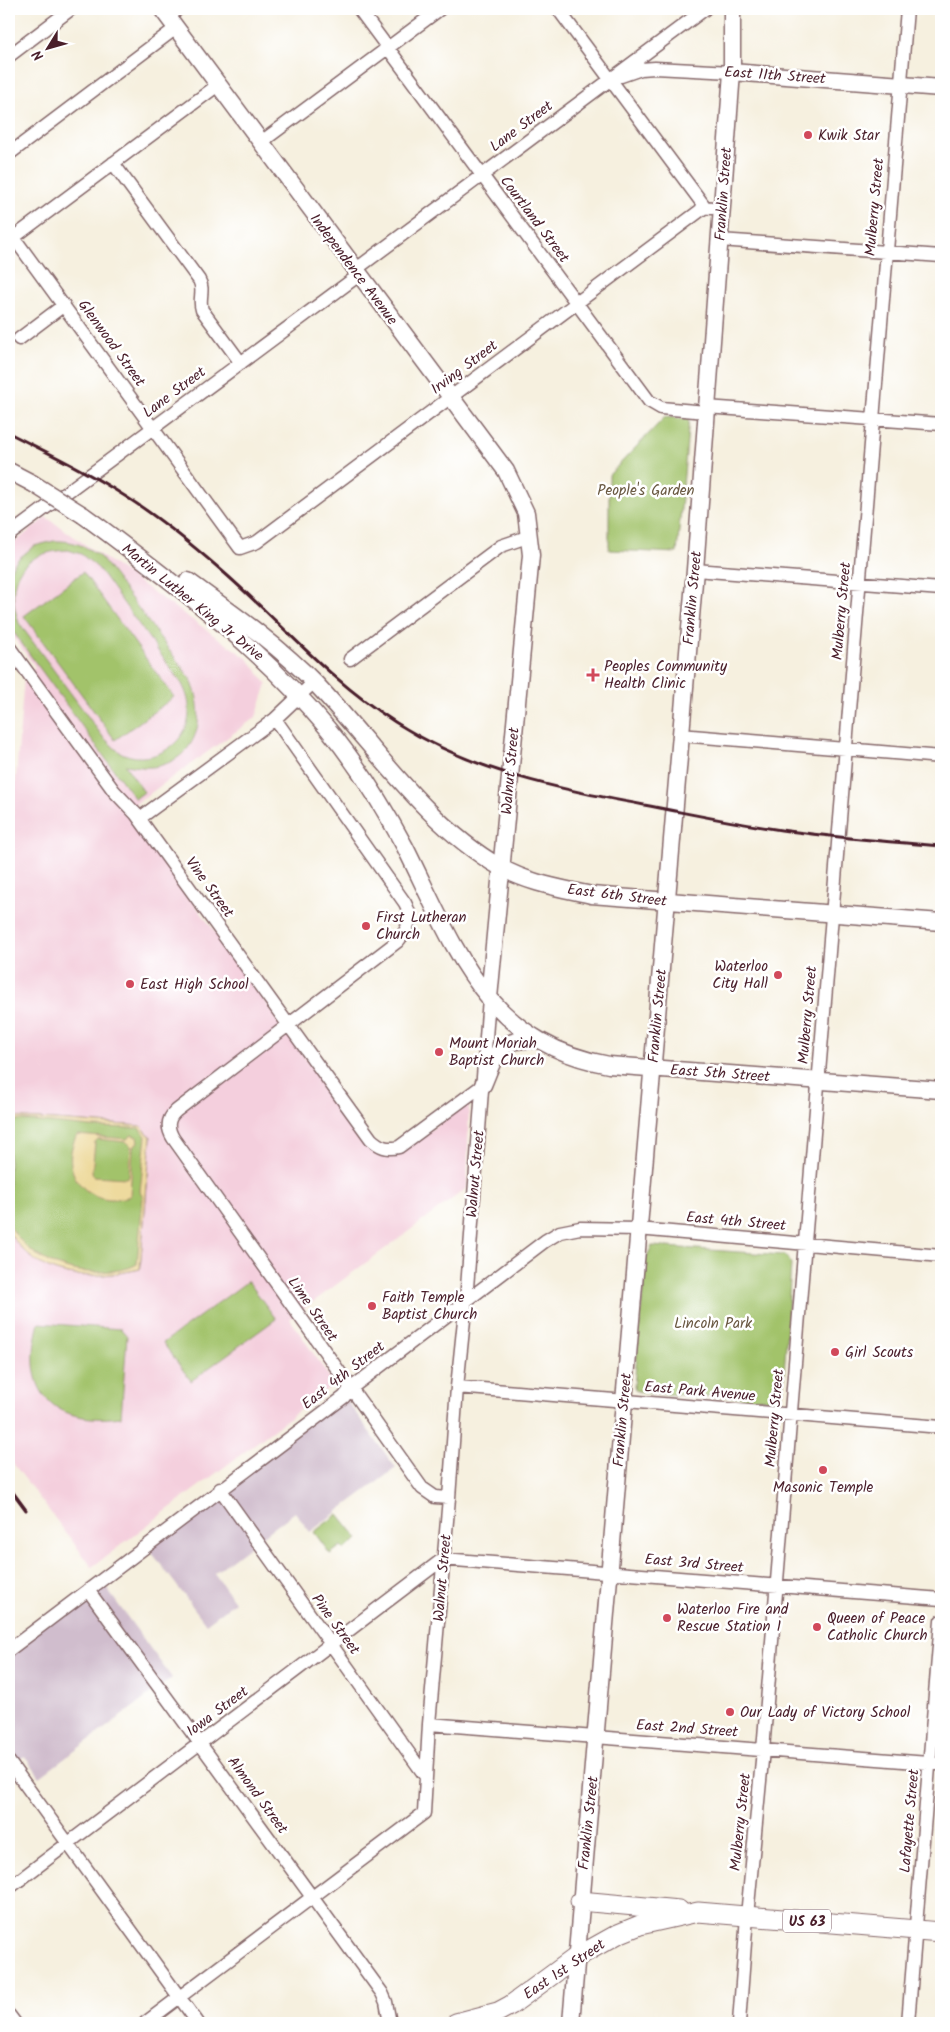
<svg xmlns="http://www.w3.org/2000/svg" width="950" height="2032" font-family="Kalam,sans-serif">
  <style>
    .built { fill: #f4cfdd }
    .industrial { fill: #d0bdcd }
    .green { fill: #a2c36b; stroke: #76714b; fill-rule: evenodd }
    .sand { fill: #eeda9e; stroke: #9c7c64; fill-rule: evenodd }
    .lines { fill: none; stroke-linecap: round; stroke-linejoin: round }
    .minor-casing { stroke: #86686a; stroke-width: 15 }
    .major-casing { stroke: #86686a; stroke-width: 19 }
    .highway-casing { stroke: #86686a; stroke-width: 21 }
    .minor { stroke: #fff; stroke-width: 12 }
    .major { stroke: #fff; stroke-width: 16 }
    .highway { stroke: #fff; stroke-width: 19 }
    .rail { stroke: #4a1f2b; stroke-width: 3 }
    .major-bridge-casing { stroke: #86686a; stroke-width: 19; stroke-linecap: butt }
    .major-bridge { stroke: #fff; stroke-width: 16 }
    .poi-dot { fill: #d1495b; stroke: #fff; stroke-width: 2 }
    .labels { text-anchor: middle; stroke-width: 5; stroke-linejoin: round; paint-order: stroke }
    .shield { fill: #fff; stroke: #80626b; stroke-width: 1 }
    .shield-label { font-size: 14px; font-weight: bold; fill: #4a1f2b }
    .street-label { font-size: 15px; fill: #4a1f2b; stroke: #fff }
    .poi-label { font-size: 15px; fill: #4a1f2b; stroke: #fff; text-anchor: start }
    .park-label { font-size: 15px; fill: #695841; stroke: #fff }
  </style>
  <rect width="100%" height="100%" fill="#fff"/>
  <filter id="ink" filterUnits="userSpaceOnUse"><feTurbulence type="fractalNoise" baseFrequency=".02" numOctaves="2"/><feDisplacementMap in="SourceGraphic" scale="10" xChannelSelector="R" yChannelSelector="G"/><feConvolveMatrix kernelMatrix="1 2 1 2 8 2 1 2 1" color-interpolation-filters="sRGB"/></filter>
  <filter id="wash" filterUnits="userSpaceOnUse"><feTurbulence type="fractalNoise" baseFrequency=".0096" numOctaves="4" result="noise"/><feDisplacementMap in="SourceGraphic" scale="20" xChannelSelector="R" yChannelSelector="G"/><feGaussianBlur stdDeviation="1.12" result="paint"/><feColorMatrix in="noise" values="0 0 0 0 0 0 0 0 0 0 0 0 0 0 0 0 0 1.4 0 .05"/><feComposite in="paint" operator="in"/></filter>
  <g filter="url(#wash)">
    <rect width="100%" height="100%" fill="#f6f0df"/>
    <path class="built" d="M46 517 248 659 267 684 256 717 127 810 360 1133 376 1153 395 1157 469 1101 467 1188 290 1319 334 1384 92 1567 9 1458V866L24 677 35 667 9 631V547Z"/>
    <path class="industrial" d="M344 1397 396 1468 310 1532 295 1512 214 1573 235 1602 206 1624 146 1545Z
      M101 1581 172 1678 40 1777 24 1756 9 1767V1650Z"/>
    <path class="green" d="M665 417 689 419 677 553 609 550V475Z
      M54 541C73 540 87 546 101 558L190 678C208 715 199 760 153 767 143 768 134 766 125 765L144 792 135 799 9 626V574L13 565 18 559 34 546ZM68 550 81 554 98 568 182 684C186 692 189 700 189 709 191 742 154 766 124 754 116 751 110 743 103 737L19 623C4 580 20 552 68 550Z
      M83 572 174 697 115 740 24 616Z
      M9 1117 141 1126 151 1137 140 1269C87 1280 43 1283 9 1232Z
      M652 1246 783 1255 788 1258 791 1264 783 1391 779 1397 771 1399 642 1393 635 1390 634 1386 646 1258Z
      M248 1281 276 1319 191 1381 163 1343Z
      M39 1323 121 1329 127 1336 121 1417C50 1426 21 1390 39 1323Z
      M338 1514 358 1539 344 1549 341 1546 330 1554 314 1532Z"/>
    <path class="sand" d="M9 1117 141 1126 151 1137 140 1269C87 1280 42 1283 9 1232V1224C28 1260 71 1277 111 1271 120 1270 129 1269 137 1264L143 1197 140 1191 146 1136 139 1128 91 1127 23 1120 13 1121 9 1125Z
      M77 1135 127 1139 132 1135 137 1137 138 1142 133 1146 130 1196C90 1210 56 1173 77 1135ZM98 1139 127 1142 131 1146 129 1176 126 1178 94 1176 92 1173 95 1142Z"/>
  </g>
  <g filter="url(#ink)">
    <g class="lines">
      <g class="minor-casing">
        <path id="minor" d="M359 9 649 401 661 408 706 412
          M558 9 705 207 712 208
          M168 17 178 9
          M9 56 71 9
          M621 76 641 69 655 68 732 72
          M260 143 440 9
          M9 154 176 28
          M113 163 199 280C205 290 198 299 202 310L241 363
          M9 231 240 548 257 542 705 207
          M13 238 218 85
          M720 240 941 256
          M355 270 705 9
          M19 339 64 305
          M706 407 941 424
          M9 535 359 275
          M695 570 941 589
          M9 647 114 791 136 814 371 1139C380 1147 387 1150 399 1147L483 1085
          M350 659 501 546 530 536
          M275 719 405 903C413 918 409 928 398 941L176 1111C167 1119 167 1128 173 1138L422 1488 435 1497 449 1498
          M680 735 941 757
          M140 818 275 719 314 682
          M457 1387 941 1427
          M220 1489 426 1777
          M88 1590 382 1993 386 2002 390 2023
          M9 1650 344 1397 350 1389 545 1241 560 1232 580 1228 638 1229 941 1256
          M429 1724 941 1764
          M9 1762 198 2023
          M9 1888 443 1559 941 1599
          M9 2015 15 2023
          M145 2023 424 1813 429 1724 449 1498 457 1387 466 1301 489 998
          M739 2023 747 1916 763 1750 907 9
          M908 2023 941 1621"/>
      </g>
      <g class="major-casing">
        <path id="major" d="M162 9 506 471 526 513 531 555 489 998
          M732 72 941 88
          M9 471 32 483
          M83 515C111 535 138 556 165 577 225 624 279 670 328 729 358 765 383 806 405 847 455 947 485 1043 609 1065L941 1090
          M188 581C232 613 277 644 315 683 373 744 426 825 500 867 528 883 560 888 591 895L941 922
          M483 1085C497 1052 497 1038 538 1040
          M571 2023 695 570 732 72V9"/>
      </g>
      <g class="highway-casing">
        <path id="highway" d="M580 1901 679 1910
          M456 2023 498 2012 511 2005 575 1958 618 1934 640 1925 698 1912 941 1932"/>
      </g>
      <use href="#minor" class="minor"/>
      <use href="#major" class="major"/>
      <use href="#highway" class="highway"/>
      <path class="rail" d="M9 433C46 452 85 470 120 493 156 515 189 542 221 570 280 621 327 679 395 722 473 772 555 788 644 805 697 815 750 827 805 833 850 839 896 842 941 846
        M9 1487 26 1510"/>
      <g class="major-bridge-casing">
        <path id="major-bridge" d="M32 483 83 515"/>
      </g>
      <use href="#major-bridge" class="major-bridge"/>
    </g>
  </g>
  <g class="poi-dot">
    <circle cx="808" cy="135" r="5"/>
    <path d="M590.5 667.5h5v5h5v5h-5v5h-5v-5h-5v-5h5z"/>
    <circle cx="366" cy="926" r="5"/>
    <circle cx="778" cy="975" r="5"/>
    <circle cx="130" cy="984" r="5"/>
    <circle cx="439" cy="1052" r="5"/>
    <circle cx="372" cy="1306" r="5"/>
    <circle cx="835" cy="1352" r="5"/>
    <circle cx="823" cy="1470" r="5"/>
    <circle cx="667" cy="1618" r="5"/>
    <circle cx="817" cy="1627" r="5"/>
    <circle cx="730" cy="1712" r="5"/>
  </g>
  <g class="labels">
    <rect class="shield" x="783" y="1909.5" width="48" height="23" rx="4"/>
    <g class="shield-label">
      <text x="807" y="1926">US 63</text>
    </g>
    <g class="street-label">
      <text transform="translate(775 75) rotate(4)" y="5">East 11th Street</text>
      <text transform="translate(521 126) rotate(-37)" y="5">Lane Street</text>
      <text transform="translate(723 194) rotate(-86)" y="5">Franklin Street</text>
      <text transform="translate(874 207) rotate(-85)" y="5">Mulberry Street</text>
      <text transform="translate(535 219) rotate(53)" y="5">Courtland Street</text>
      <text transform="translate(354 269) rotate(53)" y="5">Independence Avenue</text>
      <text transform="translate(112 343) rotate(54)" y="5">Glenwood Street</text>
      <text transform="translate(464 367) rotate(-37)" y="5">Irving Street</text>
      <text transform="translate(174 392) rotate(-37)" y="5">Lane Street</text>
      <text transform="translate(692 598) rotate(-85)" y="5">Franklin Street</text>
      <text transform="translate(193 602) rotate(39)" y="5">Martin Luther King Jr Drive</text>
      <text transform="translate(841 611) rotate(-85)" y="5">Mulberry Street</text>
      <text transform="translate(510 771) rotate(-85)" y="5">Walnut Street</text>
      <text transform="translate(210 887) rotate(54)" y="5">Vine Street</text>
      <text transform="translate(617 895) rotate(7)" y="5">East 6th Street</text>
      <text transform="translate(807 1015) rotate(-85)" y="5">Mulberry Street</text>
      <text transform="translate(657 1016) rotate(-85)" y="5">Franklin Street</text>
      <text transform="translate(720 1073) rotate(4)" y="5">East 5th Street</text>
      <text transform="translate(475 1174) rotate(-85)" y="5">Walnut Street</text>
      <text transform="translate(736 1221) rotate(5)" y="5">East 4th Street</text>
      <text transform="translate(313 1309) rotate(55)" y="5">Lime Street</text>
      <text transform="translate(343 1375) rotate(-38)" y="5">East 4th Street</text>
      <text transform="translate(700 1391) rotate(5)" y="5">East Park Avenue</text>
      <text transform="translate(774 1418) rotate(-85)" y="5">Mulberry Street</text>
      <text transform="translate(622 1420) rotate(-85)" y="5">Franklin Street</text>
      <text transform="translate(694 1563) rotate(5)" y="5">East 3rd Street</text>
      <text transform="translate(442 1578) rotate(-85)" y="5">Walnut Street</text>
      <text transform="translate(336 1624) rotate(54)" y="5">Pine Street</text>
      <text transform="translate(217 1711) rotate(-37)" y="5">Iowa Street</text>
      <text transform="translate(687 1728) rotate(4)" y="5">East 2nd Street</text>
      <text transform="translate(258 1795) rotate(54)" y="5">Almond Street</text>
      <text transform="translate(909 1821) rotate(-85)" y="5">Lafayette Street</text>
      <text transform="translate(740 1822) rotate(-84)" y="5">Mulberry Street</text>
      <text transform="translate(588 1823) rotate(-84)" y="5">Franklin Street</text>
      <text transform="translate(564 1969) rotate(-34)" y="5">East 1st Street</text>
    </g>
    <g class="poi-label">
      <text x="818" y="140">Kwik Star</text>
      <text x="604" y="671">Peoples Community<tspan x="604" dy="17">Health Clinic</tspan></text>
      <text x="376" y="922">First Lutheran<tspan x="376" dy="17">Church</tspan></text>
      <text x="768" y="971" text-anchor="end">Waterloo<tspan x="768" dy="17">City Hall</tspan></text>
      <text x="140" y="989">East High School</text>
      <text x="449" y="1048">Mount Moriah<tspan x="449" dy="17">Baptist Church</tspan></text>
      <text x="382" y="1302">Faith Temple<tspan x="382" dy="17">Baptist Church</tspan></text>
      <text x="845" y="1357">Girl Scouts</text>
      <text x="823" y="1492" text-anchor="middle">Masonic Temple</text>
      <text x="677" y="1614">Waterloo Fire and<tspan x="677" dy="17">Rescue Station 1</tspan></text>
      <text x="827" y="1623">Queen of Peace<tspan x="827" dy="17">Catholic Church</tspan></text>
      <text x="740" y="1717">Our Lady of Victory School</text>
    </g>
    <g class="park-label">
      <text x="646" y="495">People's Garden</text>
      <text x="713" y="1328">Lincoln Park</text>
    </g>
  </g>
  <rect width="950" height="2032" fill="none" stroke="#fff" stroke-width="30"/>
  <g transform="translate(48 48) rotate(233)" stroke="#ffffff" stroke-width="4" paint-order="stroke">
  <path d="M0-4L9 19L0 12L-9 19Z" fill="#4a1f2b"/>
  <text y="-8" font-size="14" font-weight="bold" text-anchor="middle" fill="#4a1f2b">N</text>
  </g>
</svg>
